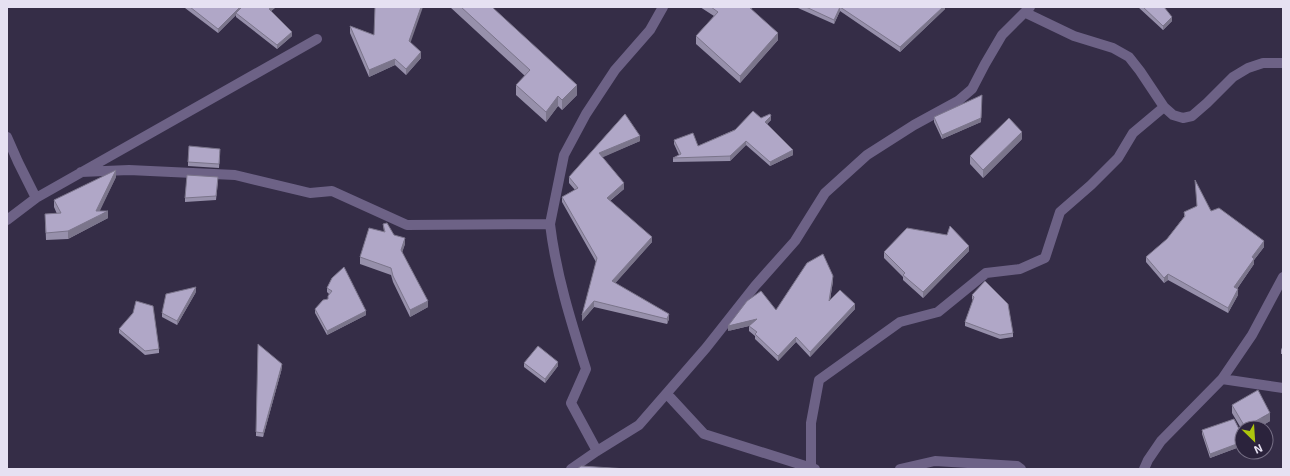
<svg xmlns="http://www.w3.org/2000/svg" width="1290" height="476" font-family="'Exo 2',sans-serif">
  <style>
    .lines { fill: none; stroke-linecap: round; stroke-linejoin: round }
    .minor { stroke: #6d6286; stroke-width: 10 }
    .wall { fill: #9790ab }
    .shaded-wall { fill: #7b758b }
    .building { fill: #b0a7c7; stroke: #7b758b }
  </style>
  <rect width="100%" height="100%" fill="#352d47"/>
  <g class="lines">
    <path class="minor" d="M1026 13 1074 36 1113 48 1129 57 1140 71 1164 107 1173 115 1183 118 1192 116 1207 103 1233 77 1248 68 1263 63H1283
      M7 137 18 162 36 198
      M81 172 129 170 235 175 310 193 332 191 407 225 550 224C556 274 571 322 586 369L571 403 597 451
      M7 220 36 198 317 39
      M550 224 564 155 586 114 615 70 650 30 663 7
      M1222 379 1283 388
      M667 394 704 434 815 469
      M811 468V423L819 380 900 322 938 312 986 273 1020 269 1045 258 1060 212 1091 185 1118 158 1133 133 1164 107
      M571 469 597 451 639 425 706 348 755 286 795 241 825 193 867 155 914 125 958 101 972 89 985 64 1002 35 1030 7
      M900 469 935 461 1017 466 1021 469
      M1144 469 1148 460 1161 441 1222 379 1252 335 1283 277"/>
  </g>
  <path class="wall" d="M185 7H242V8V7H276L271 11 292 36 277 49 236 17V15L218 33 185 8Z
    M450 7H492L577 95 562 110 558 106 546 122 516 95V85L525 76Z
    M700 7H754L751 9 778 40 740 83 696 44V36L714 16Z
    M798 7H945V9L900 52 840 11 834 24 798 8Z
    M1138 7H1164L1172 21 1163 30Z
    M350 26 374 35 411 43 421 58 406 75 395 65 369 77 350 33Z
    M625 114 640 141 602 157 624 189 610 201 652 242 615 283 669 319 667 324 594 307 582 321 596 262 562 202V197L575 190 569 183V177Z
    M934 117 981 122 942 139 934 122Z
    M761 118 771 120 767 124 793 155 770 166 746 145 730 161 673 162V158L679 155 674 144V140L698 146Z
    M1022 139 983 178 970 164V156Z
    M220 153 219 168 188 166V162Z
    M116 177 99 211 108 218 68 239 46 240 45 214H57L54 207V200Z
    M218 181 216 200 185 202V198Z
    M1211 211 1264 247 1254 260V264L1237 289 1238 295 1228 313 1168 280 1164 283 1146 262V257L1167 239 1184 217V212Z
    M383 224 394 235 405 244 402 252 428 307 410 317 393 282 391 275 360 264V257L384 232Z
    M969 251 923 298 903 280V277L884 258V252Z
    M332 278 366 315 327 335 315 313V309L328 299V296L329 294 327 292V288Z
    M833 281 830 300 855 309 810 357 796 342 778 361 755 339V336L749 331V326L728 331 776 310Z
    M196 292 177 325 162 317V313Z
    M972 295 1013 333V337L1000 339 965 326V322L973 300 972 299Z
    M119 329 159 349V353L145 355 119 333Z
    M1283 345V354H1281V350Z
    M524 363 558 366 545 383 524 367Z
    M282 368 263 437 256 436V432Z
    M1232 405 1270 421 1258 428H1242V430L1232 413Z
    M1202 430 1242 435V446L1210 458 1202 434Z"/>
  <path class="shaded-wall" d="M240 7H242V10L236 13V15L218 33V29Z
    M271 7H276L269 13V9Z
    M421 7H423L409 47V41Z
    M840 7V11L834 24V20Z
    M943 7H945V9L900 52V47Z
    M1172 17V21L1163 30V26Z
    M292 32V36L277 49V45Z
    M778 33V40L740 83V76Z
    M421 52V58L406 75V69Z
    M395 59V65L369 77V70Z
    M577 85V95L562 110V100Z
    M982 95 981 122 942 139V135Z
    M558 96V106L546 122V112Z
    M771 116V120L765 126V122Z
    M1022 132V139L983 178V170Z
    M640 136V141L599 159V153Z
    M746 141V145L730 161V156Z
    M793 150V155L770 166V162Z
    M116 170V177L97 217 108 211V218L68 239V231L96 211Z
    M624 183V189L607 203V198Z
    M652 237V242L612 287V281Z
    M405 238V244L401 256V250Z
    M1264 241V247L1254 260V264L1234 293V287L1252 257Z
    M969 246V251L923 298V292Z
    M1168 274V280L1164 283V278Z
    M833 276V281L829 306V301Z
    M196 287V292L177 325V321Z
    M1238 289V295L1228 313V308Z
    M428 301V307L410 317V310Z
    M594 301V307L582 321V315Z
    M855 304V309L810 357V352Z
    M366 311V315L327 335V331Z
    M669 314V319L667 324V319Z
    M757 319V324L728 331V326Z
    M796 337V342L778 361V356Z
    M558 362V366L545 383V379Z
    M282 364V368L263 437V433Z
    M1270 413V421L1258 428H1245Z
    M1242 442V446L1210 458V454Z"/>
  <path class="building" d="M190 7H240L218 29Z
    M242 7H271L269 9 292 32 277 45 236 13Z
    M375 7H421L409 41 421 52 406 69 395 59 369 70 350 26 374 35Z
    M461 7H492L577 85 562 100 558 96 546 112 516 85 530 70Z
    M711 7H749L778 33 740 76 696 36 718 12Z
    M806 7H840L834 20Z
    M840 7H943L900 47Z
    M1143 7H1164L1172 17 1163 26Z
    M982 95 981 118 942 135 934 117Z
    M753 111 761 118 770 114 771 116 765 122 793 150 770 162 746 141 730 156 673 158 681 154 674 140 693 133 698 146 735 130Z
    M625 114 640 136 599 153 624 183 607 198 652 237 612 281 669 314 667 319 594 301 582 315 597 258 562 197 578 188 569 177Z
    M1009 118 1022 132 983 170 970 156Z
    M189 146 220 149 219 164 188 162Z
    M116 170 96 211H108L68 231 46 233 45 214 61 213 54 200Z
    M187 175 218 177 216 196 185 198Z
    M1195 180 1211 211 1219 208 1264 241 1252 257 1254 259 1234 287 1238 289 1228 308 1168 274 1164 278 1146 257 1167 239 1185 216 1184 212 1197 206Z
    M387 223 394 235 405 238 401 250 428 301 410 310 393 276 391 268 360 257 369 228 385 232 383 224Z
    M950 226 969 246 923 292 903 275 905 273 884 252 907 228 947 235Z
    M823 254 833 276 829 301 840 290 855 304 810 352 796 337 778 356 755 334 757 332 749 326 757 319 728 326 747 301 761 291 776 310 807 263Z
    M344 267 366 311 327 331 315 309 323 300 328 299V296L332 291 327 288 332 278Z
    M985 281 1008 304 1013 333 1000 335 965 322 974 297 972 295Z
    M196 287 177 321 162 313 166 294Z
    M136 301 153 306 159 349 145 351 119 329 133 313Z
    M258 344 282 364 263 433 256 432Z
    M538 346 558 362 545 379 524 363Z
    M1258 390 1270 413 1245 427 1232 405Z
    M1234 419 1242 435V442L1210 454 1202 430Z
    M581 466 627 469H577Z"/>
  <rect width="1290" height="476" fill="none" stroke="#e6e1f2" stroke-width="16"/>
  <g transform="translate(1254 440) rotate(155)"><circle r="19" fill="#2b233c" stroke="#766f85"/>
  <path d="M0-3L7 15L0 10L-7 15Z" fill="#adc60d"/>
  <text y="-6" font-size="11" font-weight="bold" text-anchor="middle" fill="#e6e1f2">N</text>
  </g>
</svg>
